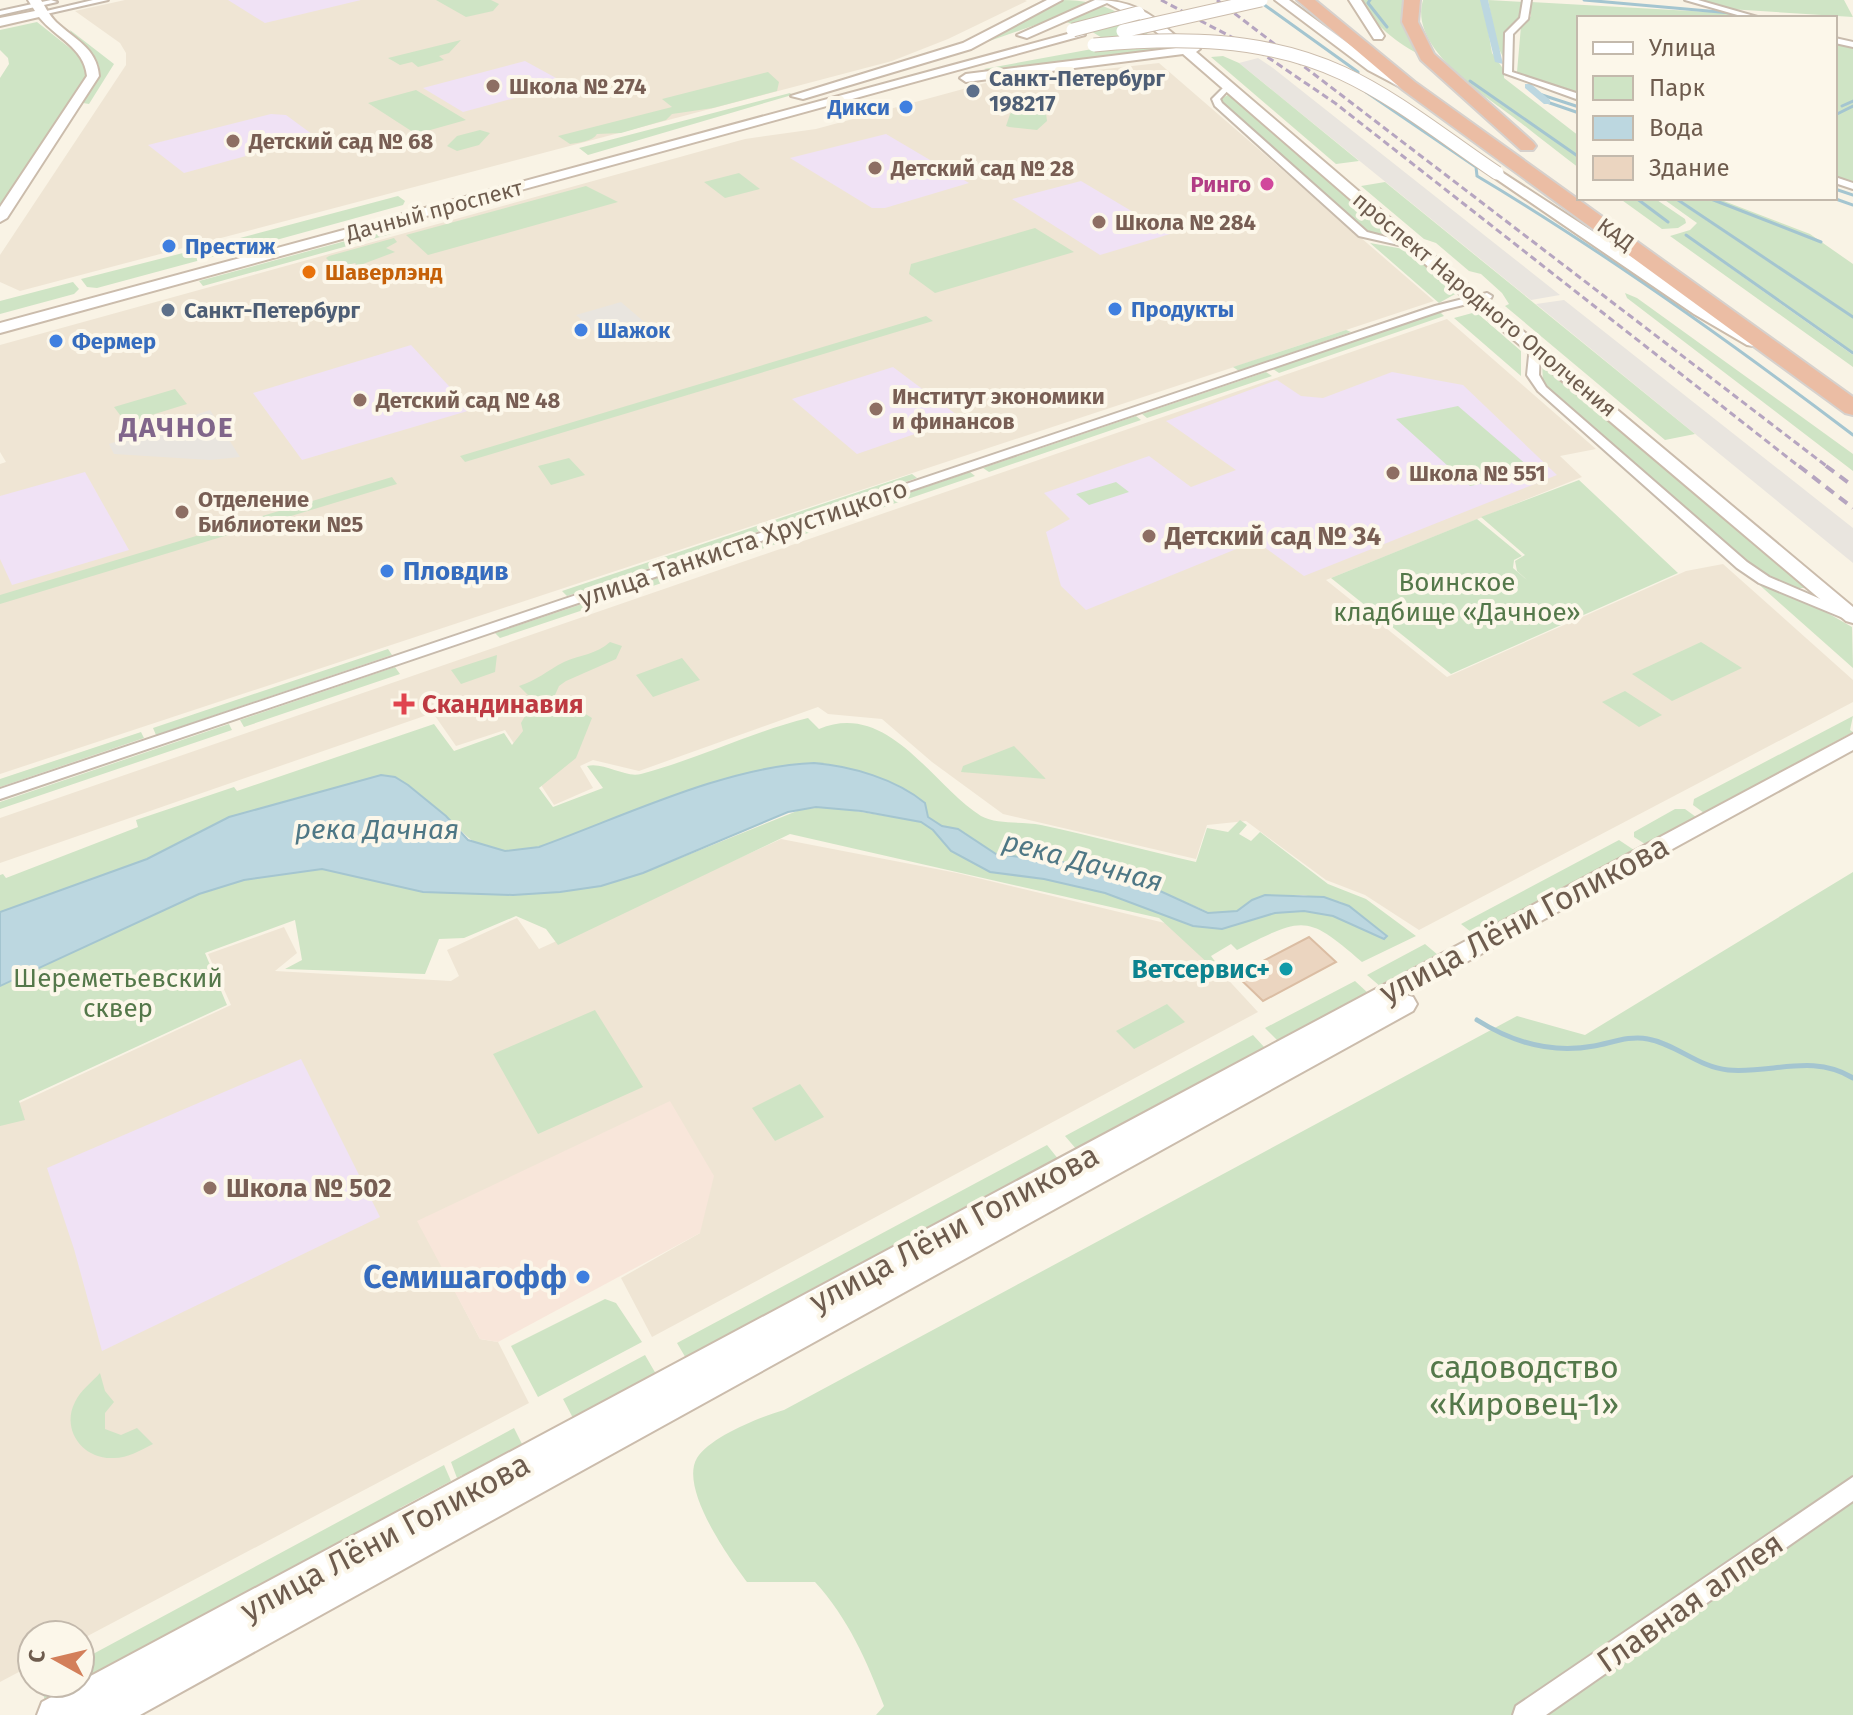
<svg xmlns="http://www.w3.org/2000/svg" width="1853" height="1715" font-family="'Fira Sans',sans-serif">
  <style>
    .residential { fill: #efe5d4 }
    .commercial { fill: #f8e6da }
    .industrial { fill: #e9e5df }
    .education { fill: #f0e2f5 }
    .green { fill: #cfe4c5; fill-rule: evenodd }
    .water { fill: #bcd7e0; stroke: #a4c5d0; stroke-width: 2 }
    .lines { fill: none; stroke-linecap: round; stroke-linejoin: round }
    .stream-far1 { stroke: #a4c5d0; stroke-width: 3 }
    .stream { stroke: #a4c5d0; stroke-width: 5 }
    .canal { fill: #bcd7e0; fill-rule: evenodd }
    .building { fill: #ebd5c0; stroke: #dbbda3; stroke-width: 2 }
    .street-casing { stroke: #c8bbad; stroke-width: 4 }
    .secondary-casing { stroke: #cbbcac; stroke-width: 4 }
    .highway-casing { stroke: #d6d1cd; stroke-width: 4 }
    .street { fill: #fff; fill-rule: evenodd }
    .secondary { fill: #fff; fill-rule: evenodd }
    .highway { fill: #ebbda4; fill-rule: evenodd }
    .rail-far1 { stroke: #b6a5c0; stroke-width: 3; stroke-dasharray: 7 4; stroke-linecap: butt }
    .rail { stroke: #b6a5c0; stroke-width: 4; stroke-dasharray: 10 7; stroke-linecap: butt }
    .secondary-bridge-casing { stroke: #cbbcac; stroke-width: 15; stroke-linecap: butt }
    .secondary-bridge { stroke: #fff; stroke-width: 13 }
    .education-dot { fill: #8d6e63; stroke: #fcf7ea; stroke-width: 3 }
    .service-dot { fill: #5c6f8a; stroke: #fcf7ea; stroke-width: 3 }
    .shop-dot { fill: #3f7fe0; stroke: #fcf7ea; stroke-width: 3 }
    .hotel-dot { fill: #d1479c; stroke: #fcf7ea; stroke-width: 3 }
    .food-dot { fill: #e8710a; stroke: #fcf7ea; stroke-width: 3 }
    .health-dot { fill: #e0444e; stroke: #fcf7ea; stroke-width: 3 }
    .culture-dot { fill: #0f9aa8; stroke: #fcf7ea; stroke-width: 3 }
    .labels { text-anchor: middle; stroke-width: 8; stroke-linejoin: round; paint-order: stroke }
    .far-service-label { font-size: 22px; font-weight: bold; fill: #4e5e75; stroke: #fcf7ea; text-anchor: start }
    .far-education-label { font-size: 22px; font-weight: bold; fill: #785e54; stroke: #fcf7ea; text-anchor: start }
    .far-shop-label { font-size: 22px; font-weight: bold; fill: #366cbe; stroke: #fcf7ea; text-anchor: start }
    .far-hotel-label { font-size: 22px; font-weight: bold; fill: #b23c85; stroke: #fcf7ea; text-anchor: end }
    .far-street-label { font-size: 22px; fill: #6e5c4e; stroke: #fcf7ea }
    .far-food-label { font-size: 22px; font-weight: bold; fill: #c56008; stroke: #fcf7ea; text-anchor: start }
    .education-label { font-size: 26px; font-weight: bold; fill: #785e54; stroke: #fcf7ea; text-anchor: start }
    .street-label { font-size: 26px; fill: #6e5c4e; stroke: #fcf7ea }
    .shop-label { font-size: 26px; font-weight: bold; fill: #366cbe; stroke: #fcf7ea; text-anchor: start }
    .park-label { font-size: 26px; fill: #54784a; stroke: #fcf7ea }
    .health-label { font-size: 26px; font-weight: bold; fill: #be3a42; stroke: #fcf7ea; text-anchor: start }
    .culture-label { font-size: 26px; font-weight: bold; fill: #0d838f; stroke: #fcf7ea; text-anchor: end }
    .far-district-label { font-size: 28px; font-weight: bold; letter-spacing: 2px; fill: #81668b; stroke: #fcf7ea }
    .water-label { font-size: 28px; font-style: italic; fill: #4e7785; stroke: #fcf7ea }
    .near-street-label { font-size: 32px; fill: #6e5c4e; stroke: #fcf7ea }
    .near-shop-label { font-size: 32px; font-weight: bold; fill: #366cbe; stroke: #fcf7ea; text-anchor: end }
    .near-park-label { font-size: 32px; fill: #54784a; stroke: #fcf7ea }
  </style>
  <rect width="100%" height="100%" fill="#f9f3e5"/>
  <path class="residential" d="M125 0H1025L1027 1 948 39 892 61 20 291 0 282V255L126 65V53L120 43 75 11Z
    M1159 63 1434 301 0 774V464L6 462 0 452V345L745 139 816 129 989 82Z
    M1447 319 1596 449 1560 456 1582 477 1326 580 1447 677 1686 571 1723 564 1853 680V702L1419 930 1365 895 1326 880 1246 821 1207 825 1196 859 1003 814 932 762 882 719 828 714 818 707 639 771 593 760 580 766 593 788 554 805 505 730 456 746 433 713 0 863V818Z
    M781 839 957 873 1165 923 1207 957 1258 1012 652 1337 621 1278 700 1233 418 1221 480 1339 498 1342 529 1403 80 1640V1635H32V1665L0 1682V1112L231 1005 208 954 284 927 297 953 275 971 451 981 459 976 447 950 517 918 539 949Z"/>
  <path class="commercial" d="M670 1101 714 1176 700 1233 498 1342 480 1339 417 1221Z"/>
  <path class="industrial" d="M1258 58 1273 68 1560 295 1531 300 1239 63Z
    M1564 300 1853 528V563L1536 304Z
    M621 302 649 326 603 339 576 315Z
    M210 410 240 457 210 460 114 454 109 444Z"/>
  <path class="education" d="M228 0H361L265 23Z
    M525 61 567 84 463 112 423 88Z
    M271 114 286 115 316 137 184 173 148 145Z
    M886 134 969 183 885 208H872L790 158Z
    M1081 181 1118 203 1170 234 1100 255 1012 199Z
    M411 345 471 410 302 460 253 393Z
    M893 367 961 418 857 454 792 399Z
    M1392 372 1463 385 1557 475 1304 576 1256 541 1086 610 1061 586 1046 532 1070 519 1044 493 1149 456 1191 487 1236 470 1166 421 1277 380 1301 396 1323 398Z
    M85 472 129 550 12 585 0 559V496Z
    M301 1059 380 1217 102 1351 74 1249 47 1168Z"/>
  <path class="green" d="M436 0H491L499 4 493 11 466 17Z
    M1063 0C1102 0 1139 17 1161 50L990 72 984 69 1114 45 1089 30 1055 18 975 46Z
    M1362 0H1404C1400 23 1407 38 1421 55 1401 46 1369 22 1362 0Z
    M1423 0H1483L1492 53 1504 70V78L1579 136V168C1559 153 1540 138 1521 123 1488 97 1408 50 1423 0Z
    M1488 0 1524 2V15L1508 29 1505 61 1497 45Z
    M1697 0H1844L1853 17 1729 9Z
    M1531 2 1727 13 1747 18H1579V95L1517 72 1521 26 1531 16Z
    M37 22 85 60 87 76 0 208V78L9 64 8 58 0 50V30Z
    M70 30 114 64 89 104 83 103 95 85 99 66C93 50 74 45 70 30Z
    M461 40 449 53 439 56 444 60 418 67 412 62 400 65 388 58Z
    M1835 43 1853 48V183L1835 179Z
    M1223 56 1239 63 1359 161 1336 164 1211 57Z
    M768 72 779 82 777 91 713 108 672 114 666 120 621 133 597 134C593 141 578 143 570 144L558 136 672 107 662 99Z
    M416 90 466 120 416 134 368 103Z
    M790 93 792 95 588 155 579 148Z
    M1231 93 1404 242 1368 233 1221 104V99Z
    M1019 106 1046 113 1047 121 1037 130 1009 127 1006 126 1010 114Z
    M480 130 490 133 479 145 457 151 447 146 457 136Z
    M739 173 760 189 725 198 704 182Z
    M1385 182 1695 434 1665 440 1505 306 1509 304 1502 293 1481 274 1469 271 1436 243 1424 239 1361 186Z
    M586 186 618 202 428 255 406 235Z
    M398 196 405 201 403 205 258 245 247 244 240 238Z
    M1619 198H1654L1685 219 1686 223 1678 228 1662 229Z
    M1662 198H1673L1853 318V352L1684 235 1853 355V367L1670 236 1690 230 1697 223Z
    M1676 198H1716L1810 234 1853 264V316Z
    M1035 228 1074 252 935 293 909 274 911 264Z
    M382 231 391 234 203 286 199 281Z
    M394 238 397 242 386 248 395 252 363 264 366 267 332 277 327 272 339 269 344 273 360 268 355 263 326 271 321 267 327 270 335 267 326 258 329 256Z
    M230 241 236 247 234 251 97 288 87 287 81 279Z
    M1370 243 1409 250 1457 293 1439 303Z
    M73 282 79 289 74 294 0 314V301Z
    M1625 293 1637 298 1853 454V471L1627 298Z
    M1440 312 1444 316 1279 373 1273 369Z
    M1476 312 1521 351V376L1454 318Z
    M926 316 933 321 465 462 460 456Z
    M1346 330 1351 332 1239 371 1233 367Z
    M1542 363 1805 584 1804 588H1791L1750 565 1549 388 1543 382Z
    M1266 372 1272 376 1147 418 1142 414Z
    M175 389 187 404 126 423 114 407Z
    M1458 406 1535 472 1470 486 1396 419Z
    M1136 416 1141 420 989 472 983 468Z
    M569 458 585 475 551 485 538 466Z
    M970 472 975 476 606 602 602 597Z
    M912 474 917 478 567 596 562 591Z
    M392 477 397 484 0 604V595Z
    M1579 480 1678 573 1451 674 1331 578 1477 519 1522 556 1514 560 1513 568 1527 580 1517 571 1515 561 1525 555 1481 517Z
    M1116 482 1129 492 1089 505 1076 494Z
    M1755 581 1824 611 1852 627 1853 668Z
    M591 601 595 606 500 638 495 633Z
    M610 642 622 646 616 659 566 681 559 686 555 695 592 718 576 758 539 788 553 807 603 788 587 766C605 762 624 778 641 774 698 759 751 732 808 718L819 729C888 700 932 785 981 816 997 825 1023 821 1041 825 1093 836 1144 850 1196 862L1207 828 1228 832 1240 820 1247 825 1239 834 1251 841 1260 832 1328 884 1366 899 1416 936 1362 962C1306 913 1303 917 1237 950L1231 944 1211 956 1217 964 1212 967 1159 918 790 834 558 945 546 929 516 916 464 938 439 939 425 974 285 969 302 960 295 920 205 953 227 1005 19 1101 25 1120 0 1126V986L199 894 244 880 322 869 423 892 513 895 560 892 601 886 643 873 802 809 831 807 922 822 928 817C915 791 903 789 877 779 779 740 677 798 585 830 559 840 531 853 503 850 466 847 467 831 442 814 422 800 401 788 381 775L229 817 147 859 0 912V875L3 874 6 878 138 827 136 820 234 787 237 791 434 724 454 751 504 733 512 745 523 731 521 723 525 716 506 704 528 695 519 686C536 681 548 670 564 662 580 655 597 654 610 642ZM942 826 958 829 996 854 1086 865 1147 885 1215 915 1237 911 1252 900 1265 895H1303L1341 902 1387 936 1384 939 1333 916 1304 911 1275 913 1222 929 1193 926 1105 893 1044 879 990 872 951 851 933 830Z
    M1701 642 1742 668 1672 701 1632 674Z
    M388 649 392 655 156 735 153 728Z
    M497 655 495 672 461 684 451 670Z
    M682 658 700 680 653 697 636 675Z
    M395 667 400 674 244 727 240 720Z
    M1625 691 1662 715 1639 727 1602 702Z
    M1853 716 1850 730 1853 732 1704 813 1693 805 1694 799Z
    M229 724 232 730 0 809V802Z
    M141 732 144 738 0 787V779Z
    M1014 746 1046 779 961 772 963 766Z
    M1675 809H1685L1696 817 1645 844 1634 837V832Z
    M1619 840 1634 850 1476 936 1461 924Z
    M1853 872V1715H876L884 1706C867 1661 848 1618 815 1582H747C729 1558 679 1488 697 1458 710 1437 760 1417 784 1410L1517 1016 1585 1035Z
    M1425 944 1438 955 1381 987 1367 975Z
    M1355 981 1368 993 1278 1041 1265 1028Z
    M1167 1004 1185 1022 1134 1049 1116 1031Z
    M595 1010 643 1087 538 1134 493 1054Z
    M1253 1035 1265 1048 1077 1150 1065 1136Z
    M800 1084 824 1117 775 1141 752 1108Z
    M1047 1145 1059 1160 687 1360 677 1343Z
    M605 1299 616 1303 642 1342 538 1397 511 1346Z
    M645 1355 656 1374 574 1420 563 1399Z
    M100 1373 105 1391 114 1402 105 1413V1429L121 1435 137 1428 153 1444C139 1451 127 1459 111 1458 82 1458 61 1429 75 1402 80 1391 92 1382 100 1373Z
    M514 1428 524 1448 465 1480 462 1475 457 1478 451 1462Z
    M444 1465 451 1481 400 1508 402 1515 47 1708 40 1683H80V1661Z"/>
  <path class="water" d="M814 763C851 766 896 779 925 803L928 817 942 826 958 829 996 854 1086 865 1147 885 1208 913 1237 911 1252 900 1265 895 1324 897 1349 906 1387 936 1384 939 1333 916 1304 911 1275 913 1222 929 1193 926 1105 893 1044 879 990 872 951 851 933 830 921 822 861 811 816 807 788 812 643 873 601 886 560 892 513 895 423 892 322 869 244 880 199 894 0 986V912L147 859 229 817 381 775 395 777 408 785 446 816 468 840 505 851 539 847C622 817 727 766 814 763Z"/>
  <g class="lines">
    <path class="stream-far1" d="M1370 0 1368 3 1387 27
      M1584 0 1731 13
      M1259 1 1358 72 1357 80
      M1470 81 1579 157
      M1366 92 1476 167 1477 176C1608 254 1732 343 1853 435
      M1536 93 1579 107
      M1547 102 1579 113
      M1842 106 1853 101
      M1835 115 1853 106
      M1835 189 1853 195
      M1636 198 1668 222
      M1675 198 1853 317
      M1833 198 1853 205
      M1711 199 1821 242
      M1686 235 1853 353"/>
    <path class="stream" d="M1477 1020C1512 1042 1552 1054 1594 1046 1611 1043 1630 1035 1648 1039 1676 1044 1698 1067 1728 1070 1772 1074 1812 1053 1853 1078"/>
    <path class="canal" d="M1480 0H1488L1503 64 1495 62Z
      M1525 84H1531L1550 100V104H1544L1525 88Z"/>
  </g>
  <path class="building" d="M1309 937 1336 962 1263 1001 1236 975Z"/>
  <g class="lines">
    <g class="street-casing">
      <path id="street" d="M51 0 57 2 0 15V11Z
        M93 0H108L42 15 38 13Z
        M1523 0H1531L1528 19 1513 34 1512 72 1579 94V100L1504 73 1505 33 1520 18Z
        M1685 0H1698L1761 18H1748Z
        M1835 38 1853 42V47L1835 43Z
        M1228 83 1232 86 1220 99 1222 103 1367 232 1421 246V250L1359 236 1215 106 1212 99Z
        M1835 177 1853 183V189L1835 183Z
        M1487 293 1492 296 1491 298 1443 310 0 799V789L1435 306Z
        M1530 346 1540 348 1539 375 1546 387 1747 562 1769 577 1853 613V622L1759 583 1737 568 1538 391 1527 375Z
        M1853 1477V1501L1546 1715H1513L1516 1706Z"/>
    </g>
    <g class="secondary-casing">
      <path id="secondary" d="M28 0H41C46 8 49 15 56 22 74 39 97 48 99 76L7 218 0 222V207L87 76C84 47 56 38 39 17L0 26V18L35 11Z
        M1047 0H1062L971 49 803 99 791 96 963 43Z
        M1095 0C1118 0 1137 5 1156 19 1170 30 1181 44 1198 46L1200 49 1196 52 1481 296 1853 607V623L1846 621 1469 302 1183 54 966 82 960 78 966 74 1176 48 1144 22 1107 3 1027 38 1017 35Z
        M1275 0H1289L1376 64 1415 86 1404 89 1368 70Z
        M1349 0H1361L1384 36 1382 39H1374Z
        M1075 32 1085 35 0 333V323Z
        M1497 169 1761 341 1753 346 1747 345 1694 314 1492 176 1490 173Z
        M1853 734V750L1406 995 1413 997 1417 1004 1413 1011 140 1715H37L42 1702Z"/>
    </g>
    <g class="highway-casing">
      <path id="highway" d="M1297 0H1315L1415 82 1853 397V415L1845 413 1403 90Z
        M1404 0H1420L1418 22 1434 54 1533 142 1536 146 1533 150H1521L1421 60 1402 22Z"/>
    </g>
    <use href="#street" class="street"/>
    <use href="#secondary" class="secondary"/>
    <use href="#highway" class="highway"/>
    <path class="rail-far1" d="M1161 0 1260 52 1335 103 1801 468
      M1217 0 1829 468"/>
    <path class="rail" d="M1799 466 1853 508
      M1826 466 1853 486"/>
    <g class="secondary-bridge-casing">
      <path id="secondary-bridge" d="M1073 30 1138 13
        M1123 31 1261 0
        M1094 45C1178 37 1264 37 1342 73 1398 99 1446 139 1497 173"/>
    </g>
    <use href="#secondary-bridge" class="secondary-bridge"/>
  </g>
  <g class="education-dot">
    <circle cx="493" cy="86" r="8"/>
    <circle cx="233" cy="141" r="8"/>
    <circle cx="875" cy="168" r="8"/>
    <circle cx="1099" cy="222" r="8"/>
    <circle cx="360" cy="400" r="8"/>
    <circle cx="876" cy="409" r="8"/>
    <circle cx="1393" cy="473" r="8"/>
    <circle cx="182" cy="512" r="8"/>
    <circle cx="1149" cy="536" r="8"/>
    <circle cx="210" cy="1188" r="8"/>
  </g>
  <g class="service-dot">
    <circle cx="973" cy="91" r="8"/>
    <circle cx="168" cy="310" r="8"/>
  </g>
  <g class="shop-dot">
    <circle cx="906" cy="107" r="8"/>
    <circle cx="169" cy="246" r="8"/>
    <circle cx="1115" cy="309" r="8"/>
    <circle cx="581" cy="330" r="8"/>
    <circle cx="56" cy="341" r="8"/>
    <circle cx="387" cy="571" r="8"/>
    <circle cx="583" cy="1277" r="8"/>
  </g>
  <circle class="hotel-dot" cx="1267" cy="184" r="8"/>
  <circle class="food-dot" cx="309" cy="272" r="8"/>
  <path class="health-dot" d="M400 692h8v8h8v8h-8v8h-8v-8h-8v-8h8z"/>
  <circle class="culture-dot" cx="1286" cy="969" r="8"/>
  <g class="labels">
    <g class="far-service-label">
      <text x="989" y="86">Санкт-Петербург<tspan x="989" dy="25">198217</tspan></text>
      <text x="184" y="318">Санкт-Петербург</text>
    </g>
    <g class="far-education-label">
      <text x="509" y="94">Школа № 274</text>
      <text x="249" y="149">Детский сад № 68</text>
      <text x="891" y="176">Детский сад № 28</text>
      <text x="1115" y="230">Школа № 284</text>
      <text x="892" y="404">Институт экономики<tspan x="892" dy="25">и финансов</tspan></text>
      <text x="376" y="408">Детский сад № 48</text>
      <text x="1409" y="481">Школа № 551</text>
      <text x="198" y="507">Отделение<tspan x="198" dy="25">Библиотеки №5</tspan></text>
    </g>
    <g class="far-shop-label">
      <text x="890" y="115" text-anchor="end">Дикси</text>
      <text x="185" y="254">Престиж</text>
      <text x="1131" y="317">Продукты</text>
      <text x="597" y="338">Шажок</text>
      <text x="72" y="349">Фермер</text>
    </g>
    <g class="far-hotel-label">
      <text x="1251" y="192">Ринго</text>
    </g>
    <g class="far-street-label">
      <text transform="translate(434 210) rotate(-15)" y="8">Дачный проспект</text>
      <text transform="translate(1616 234) rotate(36)" y="8">КАД</text>
      <text transform="translate(1485 304) rotate(40)" y="8">проспект Народного Ополчения</text>
    </g>
    <g class="far-food-label">
      <text x="325" y="280">Шаверлэнд</text>
    </g>
    <g class="education-label">
      <text x="1165" y="545">Детский сад № 34</text>
      <text x="226" y="1197">Школа № 502</text>
    </g>
    <g class="street-label">
      <text transform="translate(743 543) rotate(-19)" y="9">улица Танкиста Хрустицкого</text>
    </g>
    <g class="shop-label">
      <text x="403" y="580">Пловдив</text>
    </g>
    <g class="park-label">
      <text x="1457" y="591">Воинское<tspan x="1457" dy="30">кладбище «Дачное»</tspan></text>
      <text x="118" y="987">Шереметьевский<tspan x="118" dy="30">сквер</tspan></text>
    </g>
    <g class="health-label">
      <text x="422" y="713">Скандинавия</text>
    </g>
    <g class="culture-label">
      <text x="1270" y="978">Ветсервис+</text>
    </g>
    <g class="far-district-label">
      <text x="177" y="437">ДАЧНОЕ</text>
    </g>
    <g class="water-label">
      <text x="377" y="839">река Дачная</text>
      <text transform="translate(1083 861) rotate(15)" y="10">река Дачная</text>
    </g>
    <g class="near-street-label">
      <text transform="translate(1524 919) rotate(-28)" y="11">улица Лёни Голикова</text>
      <text transform="translate(954 1228) rotate(-28)" y="11">улица Лёни Голикова</text>
      <text transform="translate(385 1537) rotate(-28)" y="11">улица Лёни Голикова</text>
      <text transform="translate(1690 1602) rotate(-35)" y="11">Главная аллея</text>
    </g>
    <g class="near-shop-label">
      <text x="567" y="1288">Семишагофф</text>
    </g>
    <g class="near-park-label">
      <text x="1524" y="1378">садоводство<tspan x="1524" dy="37">«Кировец-1»</tspan></text>
    </g>
  </g>
  <rect x="1577" y="16" width="260" height="184" fill="#fcf7ea" stroke="#c3b9ac" stroke-width="2"/>
  <rect x="1593" y="42" width="40" height="12" fill="#ffffff" stroke="#c3b9ac" stroke-width="2"/>
  <text x="1649" y="56" font-size="24" fill="#6e5c4e">Улица</text>
  <rect x="1593" y="76" width="40" height="24" fill="#cfe4c5" stroke="#c3b9ac" stroke-width="2"/>
  <text x="1649" y="96" font-size="24" fill="#6e5c4e">Парк</text>
  <rect x="1593" y="116" width="40" height="24" fill="#bcd7e0" stroke="#c3b9ac" stroke-width="2"/>
  <text x="1649" y="136" font-size="24" fill="#6e5c4e">Вода</text>
  <rect x="1593" y="156" width="40" height="24" fill="#ebd5c0" stroke="#c3b9ac" stroke-width="2"/>
  <text x="1649" y="176" font-size="24" fill="#6e5c4e">Здание</text>
  <g transform="translate(56 1659) rotate(278)"><circle r="38" fill="#fcf7ea" stroke="#c3b9ac" stroke-width="2"/>
  <path d="M0-6L14 30L0 20L-14 30Z" fill="#d37f5a"/>
  <text y="-12" font-size="22" font-weight="bold" text-anchor="middle" fill="#6e5c4e">С</text>
  </g>
</svg>
